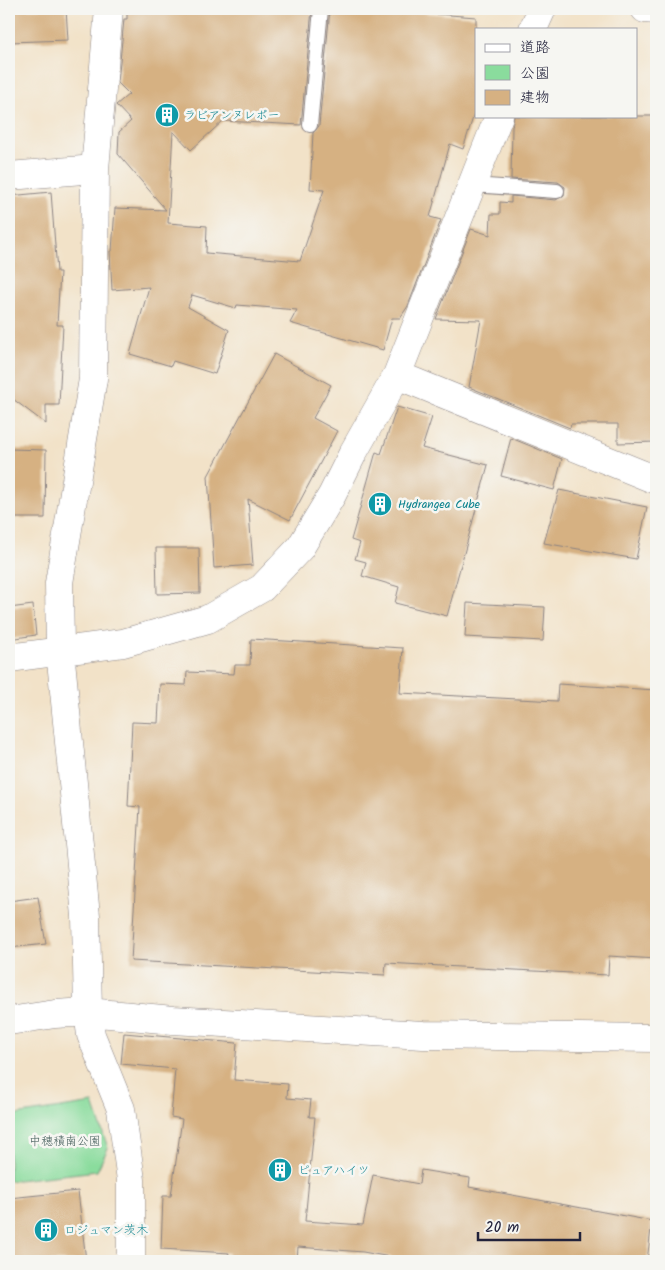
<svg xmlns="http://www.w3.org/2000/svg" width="665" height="1270" font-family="Kalam,'Klee One',sans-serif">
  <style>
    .green { fill: #8adc9d; stroke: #567f6c }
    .building { fill: #d6b182 }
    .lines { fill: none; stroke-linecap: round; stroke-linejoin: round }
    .lane-casing { stroke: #8a8282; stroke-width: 16 }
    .street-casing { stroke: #8a8282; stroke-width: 29 }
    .lane { stroke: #fff; stroke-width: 14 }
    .street { stroke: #fff; stroke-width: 28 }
    .labels { text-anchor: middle; stroke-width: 5; stroke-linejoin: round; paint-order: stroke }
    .culture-label { font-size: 12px; fill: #0d838f; stroke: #f6f6f2; text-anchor: start }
    .park-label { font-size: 12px; fill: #415a58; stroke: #f6f6f2 }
  </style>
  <rect width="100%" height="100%" fill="#f6f6f2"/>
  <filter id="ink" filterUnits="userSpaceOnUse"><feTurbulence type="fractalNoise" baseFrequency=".02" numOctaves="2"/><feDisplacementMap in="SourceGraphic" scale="10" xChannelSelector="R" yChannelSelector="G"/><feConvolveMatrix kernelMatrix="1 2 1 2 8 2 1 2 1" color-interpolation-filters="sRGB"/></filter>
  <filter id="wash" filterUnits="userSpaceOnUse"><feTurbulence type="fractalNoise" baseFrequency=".0096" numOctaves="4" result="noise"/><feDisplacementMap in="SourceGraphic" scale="20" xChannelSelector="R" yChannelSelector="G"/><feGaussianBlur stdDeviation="1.12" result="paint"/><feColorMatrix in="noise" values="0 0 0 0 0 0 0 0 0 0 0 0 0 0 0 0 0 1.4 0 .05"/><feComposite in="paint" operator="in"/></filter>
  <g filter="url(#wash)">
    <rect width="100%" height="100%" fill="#f2e2c8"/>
    <path class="green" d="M93 1103 108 1148 97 1171 9 1181V1116Z"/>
    <g id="blocks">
      <path class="building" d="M9 9H66L68 40 9 42Z
        M127 9H312L301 125 223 121 191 150 173 131 168 223 207 226 206 253 300 261 324 190 310 189 313 133 319 126 330 9 410 10V12L476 17V108L463 149 450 144 430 217 441 220 408 306 400 318H392L383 350 290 323 297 310 237 305 236 308 192 295 188 307 229 330 215 374 173 361 171 366 130 354 149 287 112 290 110 251H112L115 208 166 210 118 154 119 132 131 121 116 105 129 94 118 83 124 19H127Z
        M514 116H656V442L618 443V424H571L570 428 469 387 481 320 436 319 471 229 490 235 491 214H500V202L511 203V196L556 200 564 195 565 187 558 182 511 179 512 127Z
        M51 192 57 272H60L57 325H63L59 405H46V424L9 396V196Z
        M274 354 331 385 313 418 337 431 290 520 248 499 253 565 214 568 208 476Z
        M397 407 432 417 422 448 488 465 447 616 395 603 399 587 362 576 366 562 355 559 360 543 351 540 376 452 381 454Z
        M511 438 562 459 554 490 501 476Z
        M9 449 46 450 45 518H9Z
        M559 490 647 507 636 559 544 543Z
        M156 548H199L200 593 157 594Z
        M467 603 545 607 543 641 465 637Z
        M33 605 36 635 9 639V608Z
        M251 639 403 648 400 693 557 701 558 684 656 690V959L609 956 608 975 386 963 385 975 131 961 140 807 128 806 132 722 158 723 160 684 186 685 187 672 234 674 235 665H250Z
        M38 897 46 944 9 948V901Z
        M124 1033 237 1043 234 1080 288 1084 287 1098 311 1100 309 1117H315L305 1221 363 1225 373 1175 419 1184 421 1170 470 1178 469 1187 652 1221 647 1261H412L363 1252 298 1247 297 1261H280L228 1256 229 1253 161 1249 163 1196H171L182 1119 171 1117 175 1069 121 1064Z
        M78 1191 86 1261H9V1198Z"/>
    </g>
  </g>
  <g filter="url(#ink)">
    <use href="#blocks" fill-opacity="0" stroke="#8a8282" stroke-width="1"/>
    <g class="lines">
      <g class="lane-casing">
        <path id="lane" d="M310 125 321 9
          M472 185 557 191"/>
      </g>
      <g class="street-casing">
        <path id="street" d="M109 9 95 169 93 379 59 583 60 650 86 916 88 1012 91 1035 121 1109 131 1180V1261
          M645 9 656 10
          M533 29 542 9
          M9 176 95 169
          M397 375 656 480
          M9 658 123 643 208 619 262 588 300 548 332 495 353 453 397 375 499 116
          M9 1021 55 1014 88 1012 173 1020 423 1035 656 1038"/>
      </g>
      <use href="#lane" class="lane"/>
      <use href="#street" class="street"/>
    </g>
  </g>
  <defs>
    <g id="building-disc" transform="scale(1.25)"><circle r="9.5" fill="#0f9aa8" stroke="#f6f6f2"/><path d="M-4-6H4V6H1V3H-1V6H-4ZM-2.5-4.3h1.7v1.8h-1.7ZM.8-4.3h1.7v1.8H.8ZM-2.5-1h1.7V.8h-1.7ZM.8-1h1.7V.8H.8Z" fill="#fff"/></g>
  </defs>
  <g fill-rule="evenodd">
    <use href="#building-disc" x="167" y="115"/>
    <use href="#building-disc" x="380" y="504"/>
    <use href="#building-disc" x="280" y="1170"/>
    <use href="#building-disc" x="46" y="1230"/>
  </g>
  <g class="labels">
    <g class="culture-label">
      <text x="184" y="119">ラビアンヌレポー</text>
      <text x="398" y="508">Hydrangea Cube</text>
      <text x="298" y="1174">ピュアハイツ</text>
      <text x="64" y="1234">ロジュマン茨木</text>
    </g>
    <g class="park-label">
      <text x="65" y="1145">中穂積南公園</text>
    </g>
  </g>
  <rect width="665" height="1270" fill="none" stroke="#f6f6f2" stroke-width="30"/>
  <rect x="475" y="28" width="162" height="90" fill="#f6f6f2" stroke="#a1a1a9"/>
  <rect x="485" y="44" width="25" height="8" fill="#ffffff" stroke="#a1a1a9"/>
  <text x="520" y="52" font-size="15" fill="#22223b">道路</text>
  <rect x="485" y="65" width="25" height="15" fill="#8adc9d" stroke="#a1a1a9"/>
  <text x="520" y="78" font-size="15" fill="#22223b">公園</text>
  <rect x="485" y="90" width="25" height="15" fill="#d6b182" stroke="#a1a1a9"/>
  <text x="520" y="102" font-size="15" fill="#22223b">建物</text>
  <path d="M478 1232v8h102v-8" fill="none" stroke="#22223b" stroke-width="2.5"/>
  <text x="485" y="1232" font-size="15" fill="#22223b" stroke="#f6f6f2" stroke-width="4" paint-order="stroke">20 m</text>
</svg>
